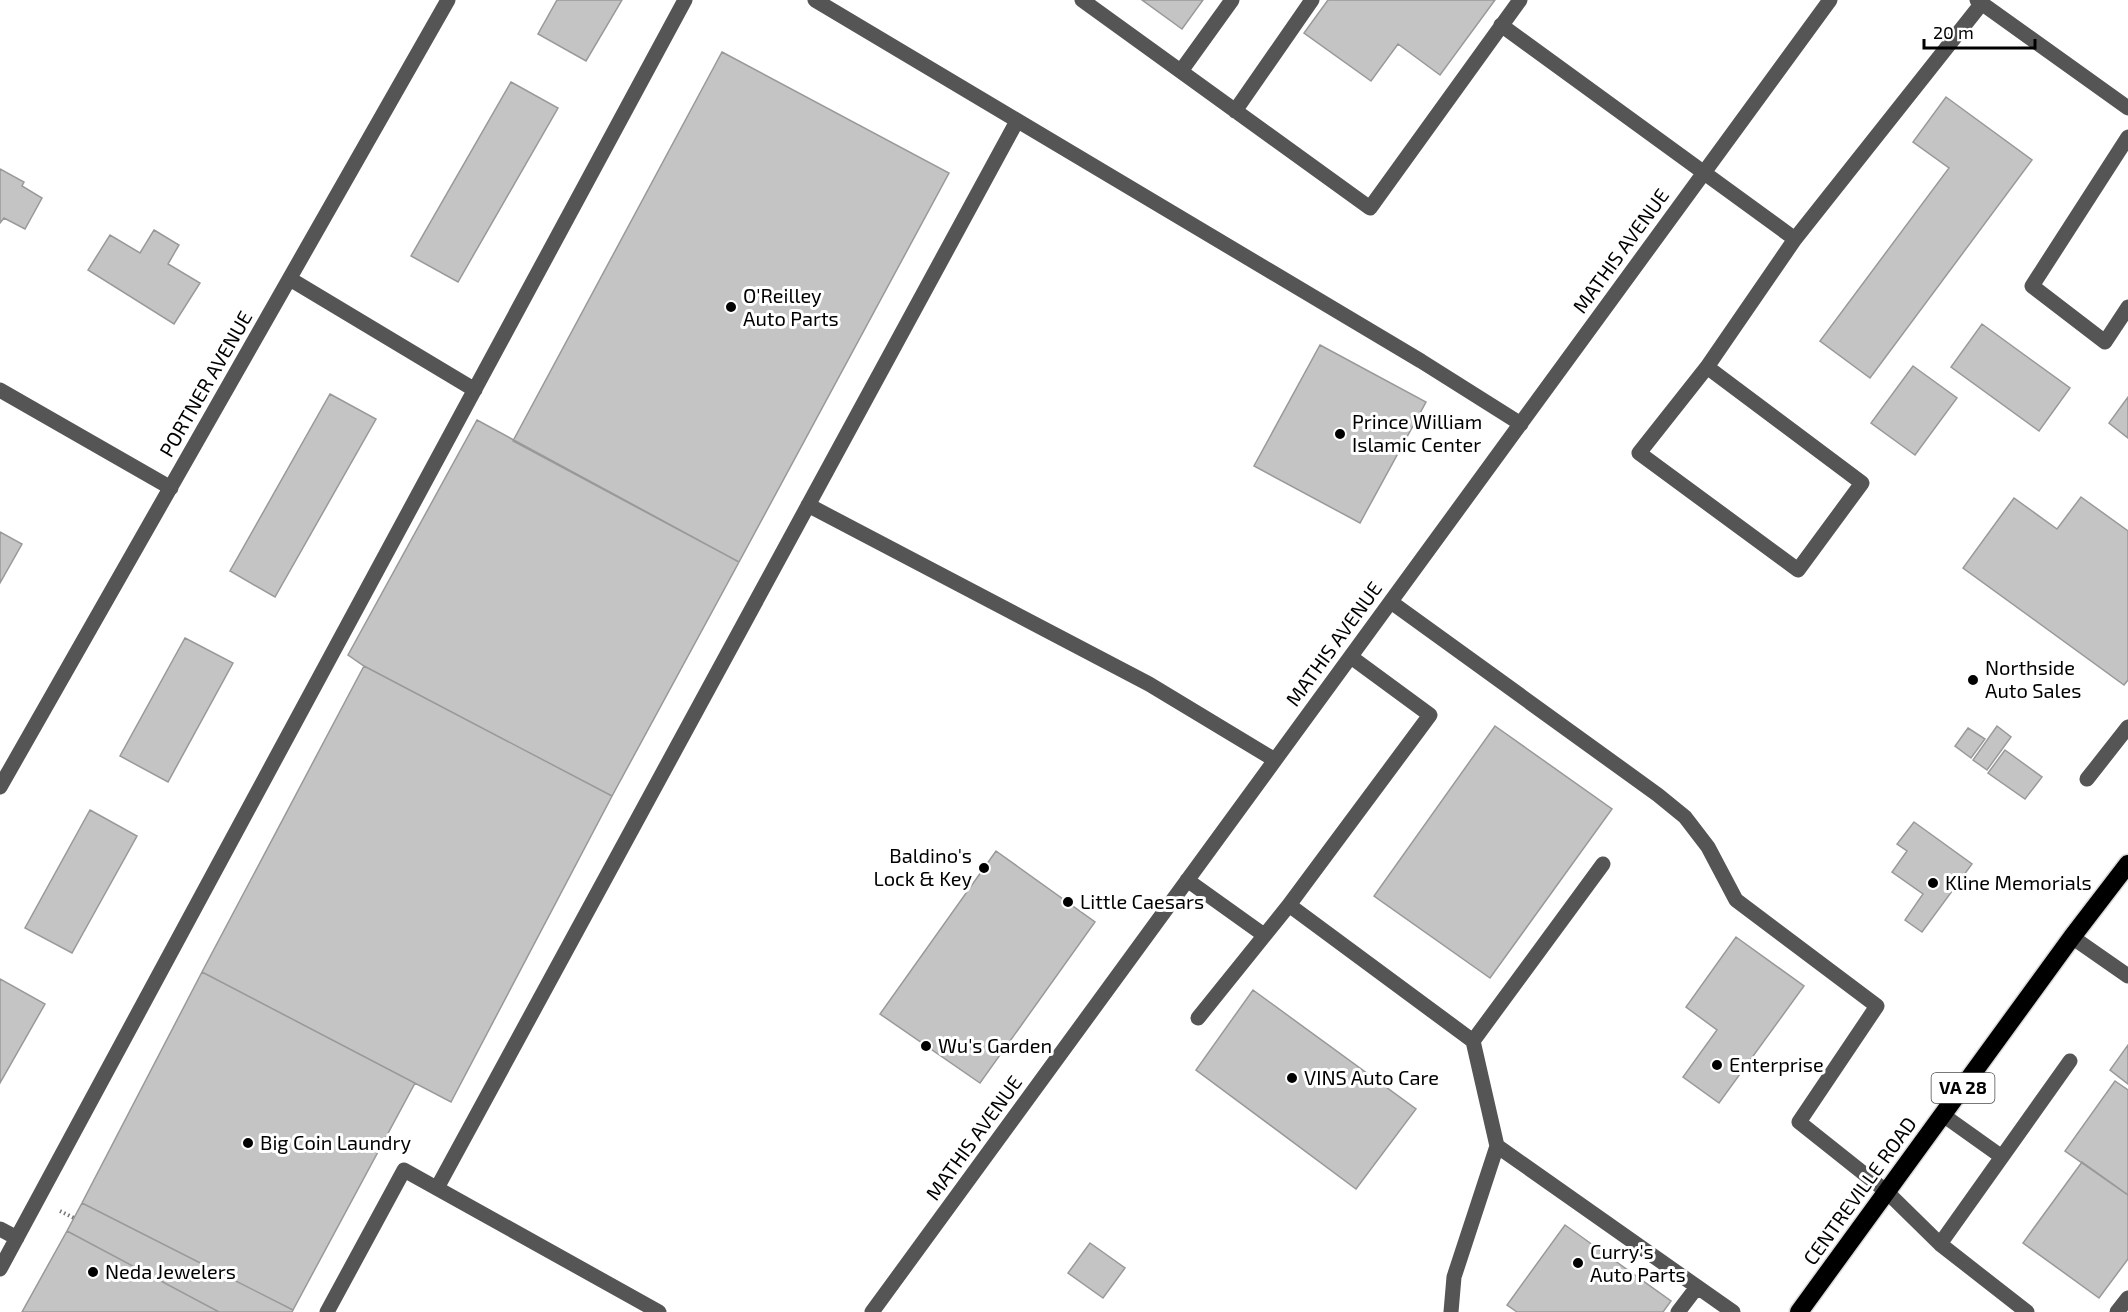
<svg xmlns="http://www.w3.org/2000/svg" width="2128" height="1312" font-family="'Exo 2',sans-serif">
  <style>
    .building { fill: #c4c4c4; stroke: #999; stroke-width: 1.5 }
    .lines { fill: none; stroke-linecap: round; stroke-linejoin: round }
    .highway-casing { stroke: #dbdbdb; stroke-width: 21 }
    .path { stroke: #777; stroke-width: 4; stroke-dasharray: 1.5 3; stroke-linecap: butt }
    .minor { stroke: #555; stroke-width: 15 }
    .highway { stroke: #000; stroke-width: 18 }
    .poi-dot { fill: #000; stroke: #fff; stroke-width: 2 }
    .labels { text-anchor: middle; stroke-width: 6; stroke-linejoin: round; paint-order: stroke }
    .shield { fill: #fff; stroke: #4c4c4c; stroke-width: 1.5 }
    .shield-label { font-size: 18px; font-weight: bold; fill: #000 }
    .street-label { font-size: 20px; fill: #000; stroke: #fff }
    .poi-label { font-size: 20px; fill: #000; stroke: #fff; text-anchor: start }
  </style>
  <rect width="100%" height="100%" fill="#fff"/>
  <path class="building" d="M557 0H622L586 61 538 34Z
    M1142 0H1203L1182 29Z
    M1328 0H1495L1440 75 1398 44 1371 81 1304 33Z
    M722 52 949 173 739 562 513 441Z
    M511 82 558 108 458 282 411 256Z
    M1946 97 2032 160 1870 378 1820 341 1949 168 1913 142Z
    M0 169 24 182 22 186 42 198 25 229 4 218 0 223Z
    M154 230 179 245 168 264 200 283 174 324 88 270 110 235 140 253Z
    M1982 324 2070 388 2039 431 1951 367Z
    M1320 345 1426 402 1360 523 1254 466Z
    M1913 366 1957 398 1915 455 1871 423Z
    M330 394 376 419 275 597 230 571Z
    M2128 397V438L2109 423Z
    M477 420 739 562 612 796 364 666 348 655Z
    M2081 497 2128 531V680L2124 685 1963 568 2014 498 2057 529Z
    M0 532 22 544 0 583Z
    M185 638 233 663 168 782 120 756Z
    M364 666 612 796 451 1102 202 972Z
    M1495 726 1612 809 1490 978 1374 896Z
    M1997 726 2011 737 1987 770 1973 760Z
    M1968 728 1985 739 1971 758 1955 746Z
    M2005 750 2042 777 2025 799 1988 773Z
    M90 810 137 836 72 953 25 928Z
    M1914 822 1972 864 1922 932 1905 920 1923 894 1892 872 1907 851 1897 844Z
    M996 851 1095 922 980 1083 880 1014Z
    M1736 937 1804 986 1719 1103 1683 1077 1717 1030 1686 1007Z
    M202 972 415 1083 293 1310 82 1203Z
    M0 979 45 1004 0 1083Z
    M1253 990 1416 1109 1356 1189 1196 1070Z
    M2128 1045V1084L2110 1070Z
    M2115 1081 2128 1090V1195L2065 1151Z
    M2082 1162 2128 1195V1259L2099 1298 2023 1243Z
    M82 1203 293 1310 292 1312H219L67 1231Z
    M1565 1225 1671 1301 1663 1312H1517L1507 1305Z
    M67 1231 219 1312H22Z
    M1090 1243 1125 1268 1103 1298 1068 1273Z"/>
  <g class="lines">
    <g class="highway-casing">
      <path id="highway" d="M1799 1312 2072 937 2128 864"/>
    </g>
    <path class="path" d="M60 1211 74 1218"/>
    <path class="minor" d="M815 0 1421 361 1521 424
      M1082 0 1370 208 1520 0
      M1977 0 2128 108
      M1501 25 1795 239 1982 3
      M1181 71 1232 0
      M1235 111 1312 0
      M2128 137 2032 286 2105 342 2128 307
      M290 279 475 390
      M1707 367 1862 483 1798 570 1639 453 1707 367 1795 239
      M0 390 171 488
      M808 505 1149 684 1275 760
      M1391 602 1658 795 1685 817 1708 847 1736 900 1877 1006 1799 1122 1887 1192 1940 1244
      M2087 779 2128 727
      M0 787 448 0
      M1187 880 1264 935
      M1289 905 1473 1041 1603 864
      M2072 937 2128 976
      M1198 1018 1289 905 1430 715 1351 657
      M1473 1041 1497 1146
      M1943 1115 2002 1157
      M437 1188 1017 121
      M0 1229 17 1238
      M0 1269 685 0
      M327 1312 404 1170 659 1312
      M872 1312 1830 0
      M1451 1312 1454 1277 1497 1146 1733 1312
      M1678 1312 1697 1287
      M2027 1312 1940 1244 2070 1061
      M2117 1312 2128 1298"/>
    <use href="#highway" class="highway"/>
  </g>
  <g class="poi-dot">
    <circle cx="731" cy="307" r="6"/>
    <circle cx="1340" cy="434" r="6"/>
    <circle cx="1973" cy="680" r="6"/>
    <circle cx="984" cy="868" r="6"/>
    <circle cx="1933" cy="883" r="6"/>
    <circle cx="1068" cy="902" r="6"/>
    <circle cx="926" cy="1046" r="6"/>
    <circle cx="1717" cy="1065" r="6"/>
    <circle cx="1292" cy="1078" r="6"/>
    <circle cx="248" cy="1143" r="6"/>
    <circle cx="1578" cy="1263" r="6"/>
    <circle cx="93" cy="1272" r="6"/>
  </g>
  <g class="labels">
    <rect class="shield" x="1931.5" y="1073" width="63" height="30" rx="4.5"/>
    <g class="shield-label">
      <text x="1963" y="1094">VA 28</text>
    </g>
    <g class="street-label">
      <text transform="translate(1621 251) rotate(-54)" y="7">MATHIS AVENUE</text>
      <text transform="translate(206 384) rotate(-60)" y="7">PORTNER AVENUE</text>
      <text transform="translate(1334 644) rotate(-54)" y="7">MATHIS AVENUE</text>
      <text transform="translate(974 1138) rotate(-54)" y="7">MATHIS AVENUE</text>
      <text transform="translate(1860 1191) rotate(-54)" y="7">CENTREVILLE ROAD</text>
    </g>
    <g class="poi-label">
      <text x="743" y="303">O'Reilley<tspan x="743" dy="23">Auto Parts</tspan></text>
      <text x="1352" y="429">Prince William<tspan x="1352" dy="23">Islamic Center</tspan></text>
      <text x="1985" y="675">Northside<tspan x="1985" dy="23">Auto Sales</tspan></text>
      <text x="972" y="863" text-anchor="end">Baldino's<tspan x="972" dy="23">Lock &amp; Key</tspan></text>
      <text x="1945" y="890">Kline Memorials</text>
      <text x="1080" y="909">Little Caesars</text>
      <text x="938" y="1053">Wu's Garden</text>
      <text x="1729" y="1072">Enterprise</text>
      <text x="1304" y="1085">VINS Auto Care</text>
      <text x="260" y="1150">Big Coin Laundry</text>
      <text x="1590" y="1259">Curry's<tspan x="1590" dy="23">Auto Parts</tspan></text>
      <text x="105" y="1279">Neda Jewelers</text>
    </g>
  </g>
  <path d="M1924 39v9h111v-9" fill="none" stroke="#000000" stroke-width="3"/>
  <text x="1933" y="39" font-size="18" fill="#000000" stroke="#ffffff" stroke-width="4.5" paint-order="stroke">20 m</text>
</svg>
